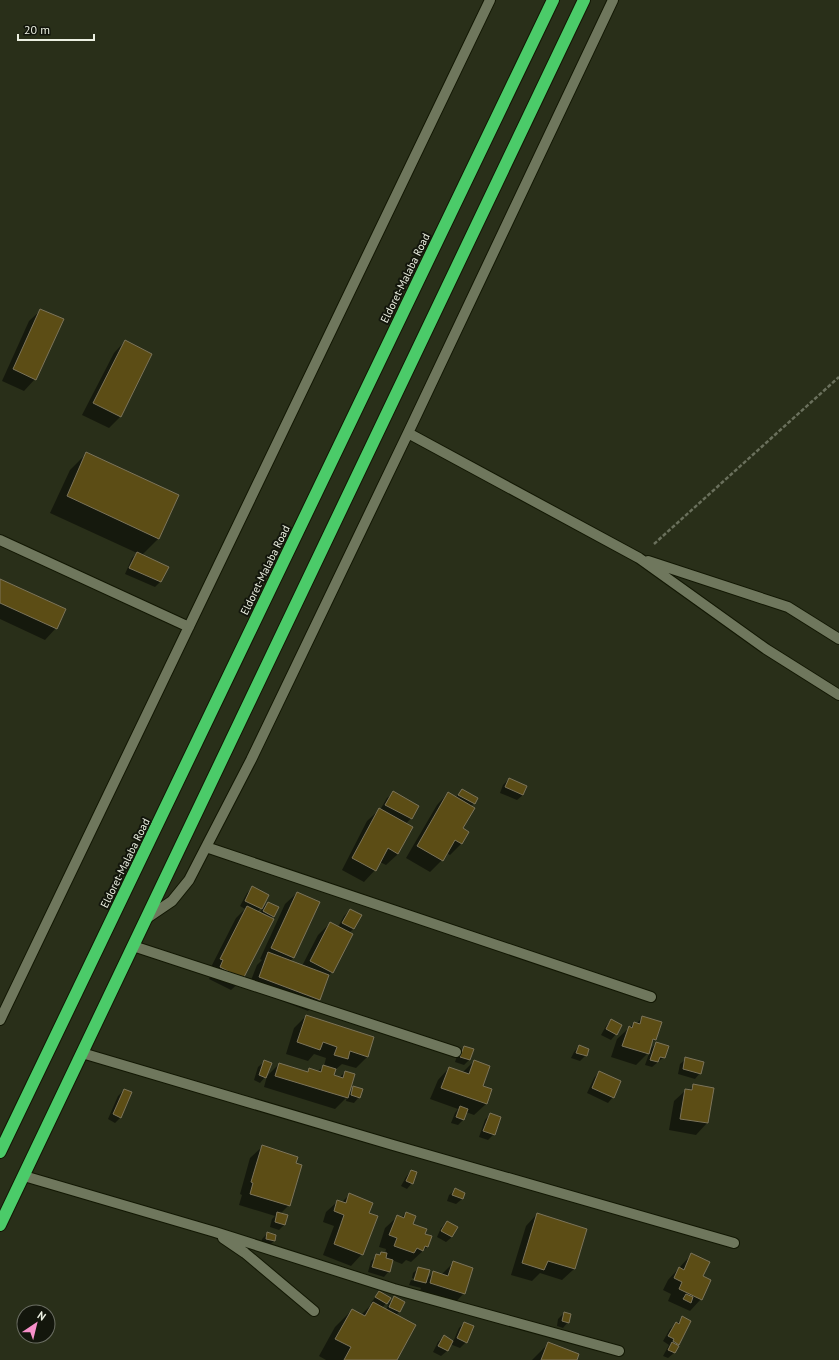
<svg xmlns="http://www.w3.org/2000/svg" width="839" height="1360" font-family="'PT Sans',sans-serif">
  <style>
    .shadow { fill: #0007 }
    .building { fill: #5c4d15; stroke: #7c745a }
    .lines { fill: none; stroke-linecap: round; stroke-linejoin: round }
    .minor-casing { stroke: #121703; stroke-width: 12 }
    .highway-casing { stroke: #121703; stroke-width: 14 }
    .path { stroke: #6a705c; stroke-width: 2.5; stroke-dasharray: 4 2; stroke-linecap: butt }
    .minor { stroke: #6f775d; stroke-width: 10 }
    .highway { stroke: #4bcb69; stroke-width: 12 }
    .labels { text-anchor: middle; stroke-width: 4; stroke-linejoin: round; paint-order: stroke }
    .street-label { font-size: 11px; fill: #ecf0e2; stroke: #13160c }
  </style>
  <rect width="100%" height="100%" fill="#292f19"/>
  <path class="shadow" d="M41 310 35 379 24 391 2 381 29 321Z
    M125 341 120 417 109 428 82 415 114 353Z
    M87 453 158 539 142 555 167 567 160 582 155 587 125 574 132 558 137 553 50 513 70 470Z
    M0 580 56 628 45 640 0 619Z
    M509 779 523 795 517 800 500 793 503 785Z
    M462 790 474 803 471 806 462 829V843L450 855 446 853 442 860 430 872 406 858 437 805 448 793 455 798Z
    M393 793 411 818 406 824 412 827 398 854 386 865 380 862 375 870 364 882 342 870 367 821 379 810H380L387 798Z
    M252 888 261 908 257 912 260 913 262 908 268 903 273 916 271 919 243 979 231 990 209 979 212 972 209 971 236 918 245 909 240 906 247 893Z
    M297 893 319 903 293 958 290 962 302 966 318 935 330 923 338 927 344 916 350 910 354 928 349 933 332 972 327 977 319 999 308 1011 248 988 257 965 262 960 260 959 285 904Z
    M306 1016 373 1038 367 1057 356 1068 342 1064 335 1070 333 1076 339 1078 345 1072 348 1094 354 1088 359 1097 354 1103 346 1101 347 1097 335 1109 264 1087 267 1076 279 1064 307 1072 310 1070 317 1072 324 1066 326 1058 314 1054 308 1061 286 1054 294 1028Z
    M643 1017 655 1039 651 1043 649 1051 656 1043 664 1057 652 1067 645 1065 650 1051 636 1065 611 1057 617 1039 629 1028 634 1023 636 1024Z
    M611 1020 616 1034 611 1040 601 1035 606 1026Z
    M579 1046 586 1055 580 1061 571 1058 574 1052Z
    M464 1047 470 1059 464 1065 455 1062 458 1053Z
    M686 1059 700 1073 695 1079 678 1074 680 1064Z
    M474 1061 482 1086 491 1090 486 1104 474 1115 466 1112 463 1120 458 1125 451 1123 455 1113 458 1109 430 1099 438 1080 449 1068 462 1073Z
    M264 1062 265 1077 260 1083 254 1080 258 1067Z
    M599 1072 613 1097 608 1103 587 1093 594 1078Z
    M694 1085 713 1089 707 1123 696 1135 669 1130 674 1101 686 1090H689Z
    M124 1090 121 1117 115 1123 108 1119 118 1096Z
    M490 1114 494 1134 488 1140 479 1137 485 1120Z
    M262 1147 289 1205 280 1214 285 1224 279 1230 270 1227 272 1219 275 1216 239 1205 242 1195 240 1194 250 1158Z
    M411 1171 412 1183 407 1189 401 1186 406 1177Z
    M455 1190 464 1194 462 1199 456 1204 447 1201 449 1195Z
    M349 1195 368 1213 362 1254 351 1266 323 1255 334 1226 323 1222 326 1212 338 1201 342 1202Z
    M406 1213 412 1224 424 1235 430 1237 427 1247 411 1262 406 1260 402 1264 392 1260 389 1271 384 1277 368 1272 371 1261 381 1253 385 1254 386 1249 379 1247 385 1228 397 1217 401 1218Z
    M537 1214 586 1230 574 1269 562 1280 540 1273 532 1281 511 1275 526 1226Z
    M447 1222 452 1237 446 1242 437 1237 441 1228Z
    M268 1233 275 1235 274 1241 268 1246 261 1244 262 1239Z
    M691 1255 702 1277 701 1299 690 1311 668 1301 671 1294 663 1290 668 1280Z
    M453 1263 464 1293 453 1305 419 1294 421 1288 409 1285 411 1280 423 1283V1281L412 1278 413 1273 419 1268 426 1280 434 1272 441 1275Z
    M379 1292 386 1303 382 1308 386 1310 389 1303 395 1298 399 1312 396 1315 395 1360H326L319 1356 335 1327 352 1310 361 1315 372 1304 371 1303Z
    M564 1313 568 1322 563 1328 557 1326 558 1319Z
    M683 1318 678 1344 676 1346 678 1347 674 1353 668 1358 663 1356 669 1345 663 1341 670 1329Z
    M464 1323 466 1342 460 1348 450 1344 447 1351 441 1356 433 1352 438 1342 444 1337 453 1342 459 1328Z
    M549 1343 576 1360H532Z"/>
  <path class="building" d="M40 309 64 319 36 380 13 369Z
    M125 340 152 354 121 417 93 403Z
    M86 452 179 495 159 539 67 496Z
    M137 552 169 567 161 582 129 568Z
    M0 579 66 609 57 629 0 603Z
    M509 778 527 786 523 795 505 787Z
    M462 789 478 798 475 804 458 795Z
    M393 791 419 806 412 819 385 805Z
    M448 792 475 808 463 828 469 832 462 844 455 840 443 861 417 846Z
    M379 808 413 827 398 854 388 848 376 871 352 858Z
    M252 886 269 895 262 909 245 901Z
    M297 892 320 902 294 958 271 948Z
    M268 902 279 907 274 917 263 911Z
    M247 906 274 919 243 979 220 967 223 960 220 959Z
    M350 909 362 915 354 929 342 923Z
    M330 922 353 934 333 973 310 961Z
    M268 952 329 975 320 1000 259 977Z
    M306 1015 374 1037 368 1057 350 1051 348 1059 334 1055 337 1047 323 1042 320 1050 297 1042Z
    M642 1016 662 1022 656 1040 653 1039 649 1054 622 1046 629 1026 632 1028 634 1022 640 1024Z
    M611 1019 622 1025 617 1035 606 1029Z
    M656 1042 669 1046 665 1058 660 1057 658 1062 650 1060Z
    M579 1045 589 1049 587 1056 576 1053Z
    M464 1046 474 1049 470 1060 460 1057Z
    M685 1057 704 1062 701 1074 683 1069Z
    M264 1060 272 1063 266 1078 259 1075Z
    M474 1060 490 1066 483 1086 492 1089 487 1104 441 1088 449 1067 469 1074Z
    M279 1063 308 1072 309 1068 321 1072 323 1065 336 1069 334 1075 343 1078 345 1071 355 1074 348 1098 275 1076Z
    M599 1071 621 1081 614 1098 592 1088Z
    M693 1084 714 1088 708 1123 680 1119 685 1089 692 1090Z
    M353 1086 363 1089 360 1098 351 1095Z
    M124 1089 132 1092 121 1118 113 1114Z
    M460 1106 468 1109 464 1120 456 1117Z
    M490 1113 501 1117 495 1135 483 1131Z
    M262 1145 298 1157 296 1163 302 1165 290 1206 250 1194 253 1183 251 1182Z
    M411 1170 417 1172 413 1184 406 1181Z
    M455 1188 465 1193 463 1199 452 1195Z
    M349 1193 373 1203 369 1213 378 1216 363 1255 334 1244 344 1215 334 1211 337 1200 346 1203Z
    M277 1212 288 1215 285 1225 275 1222Z
    M406 1212 416 1216 413 1224 427 1229 425 1234 432 1236 428 1247 425 1246 423 1251 417 1248 414 1253 394 1246 397 1238 389 1235 397 1215 404 1218Z
    M537 1213 587 1229 575 1269 548 1261 544 1270 522 1263Z
    M447 1221 458 1227 452 1237 441 1231Z
    M267 1232 276 1235 275 1241 266 1239Z
    M381 1252 387 1253 386 1258 393 1260 390 1272 372 1267 376 1254 380 1255Z
    M691 1253 710 1262 703 1276 711 1280 702 1300 679 1289 682 1282 674 1278 679 1267 684 1270Z
    M453 1261 473 1268 465 1294 430 1283 433 1271 448 1276Z
    M418 1267 430 1270 426 1283 414 1280Z
    M379 1291 391 1298 387 1304 375 1297Z
    M686 1294 693 1297 691 1303 683 1299Z
    M394 1296 405 1302 400 1312 389 1307Z
    M373 1302 416 1325 397 1360H344L351 1347 335 1339 352 1309 365 1316Z
    M564 1312 571 1314 569 1323 562 1321Z
    M682 1316 691 1321 679 1345 673 1341 674 1339 668 1336 676 1322 679 1324Z
    M464 1322 474 1326 467 1343 457 1338Z
    M444 1335 453 1341 448 1351 438 1346Z
    M548 1342 579 1354 577 1360H541Z
    M672 1342 679 1346 675 1353 668 1350Z"/>
  <g class="lines">
    <g class="minor-casing">
      <path id="minor" d="M408 433 639 558 766 649 839 695
        M0 540 189 627
        M648 561 788 607 839 639
        M206 847 651 997
        M147 918 172 901 189 880 206 847 251 760 408 433 613 0
        M133 946 456 1052
        M0 1020 490 0
        M82 1053 393 1145 734 1243
        M24 1176 215 1232 394 1289 619 1351
        M223 1238 245 1253 314 1311"/>
    </g>
    <g class="highway-casing">
      <path id="highway" d="M0 1152 553 0
        M0 1225 584 0"/>
    </g>
    <path class="path" d="M654 544 839 377"/>
    <use href="#minor" class="minor"/>
    <use href="#highway" class="highway"/>
  </g>
  <g class="labels">
    <g class="street-label">
      <text transform="translate(405 278) rotate(-64)" y="4">Eldoret-Malaba Road</text>
      <text transform="translate(265 570) rotate(-64)" y="4">Eldoret-Malaba Road</text>
      <text transform="translate(125 863) rotate(-64)" y="4">Eldoret-Malaba Road</text>
    </g>
  </g>
  <g transform="translate(36 1324) rotate(35)"><circle r="19" fill="#13160c" stroke="#6a6d62"/>
  <path d="M0-3L7 15L0 10L-7 15Z" fill="#f890ca"/>
  <text y="-6" font-size="11" font-weight="bold" text-anchor="middle" fill="#ecf0e2">N</text>
  </g>
  <path d="M18 34v6h76v-6" fill="none" stroke="#ecf0e2" stroke-width="2"/>
  <text x="24" y="34" font-size="12" fill="#ecf0e2" stroke="#13160c" stroke-width="3" paint-order="stroke">20 m</text>
</svg>
